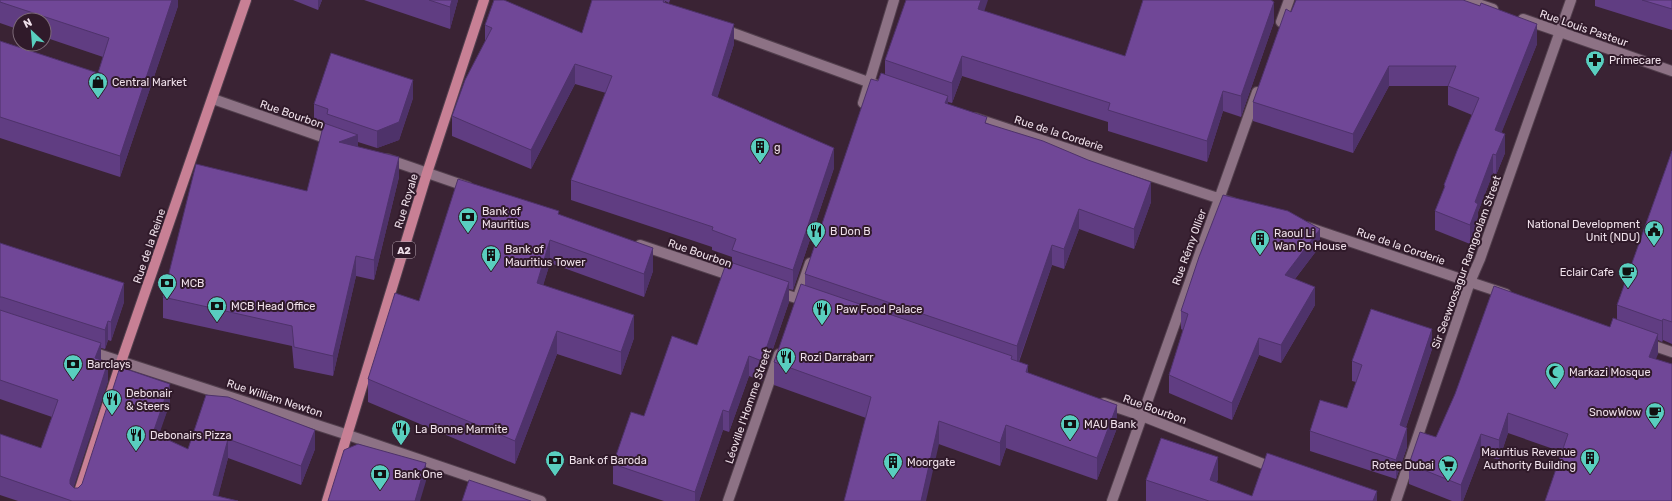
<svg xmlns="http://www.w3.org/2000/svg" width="1672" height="501" font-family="Rubik,sans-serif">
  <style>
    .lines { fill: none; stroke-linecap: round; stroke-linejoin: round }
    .minor-casing { stroke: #523f4d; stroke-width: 12 }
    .tertiary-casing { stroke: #523f4d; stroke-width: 12 }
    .secondary-casing { stroke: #523f4d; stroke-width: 12 }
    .primary-casing { stroke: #523f4d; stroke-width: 12 }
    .minor { stroke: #8d7285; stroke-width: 10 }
    .tertiary { stroke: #8d7285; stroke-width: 10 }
    .secondary { stroke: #8d7285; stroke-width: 10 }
    .primary { stroke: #c88095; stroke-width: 10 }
    .wall { fill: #603d82 }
    .shaded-wall { fill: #4e326a }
    .building { fill: #704797; stroke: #4e326a }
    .labels { text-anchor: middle; stroke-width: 4; stroke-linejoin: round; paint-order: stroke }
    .shield { fill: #301a2a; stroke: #b6a5b0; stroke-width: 1 }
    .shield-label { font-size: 10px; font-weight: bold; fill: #efe0ea }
    .street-label { font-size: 11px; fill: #efe0ea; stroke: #301a2a }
    .poi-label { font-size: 11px; fill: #efe0ea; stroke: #301a2a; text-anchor: start }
  </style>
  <rect width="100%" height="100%" fill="#3a2334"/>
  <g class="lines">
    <g class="minor-casing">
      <path id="minor" d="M1281 22 1289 0
        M722 29 882 87
        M213 99 334 141
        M863 103 894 0
        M975 118 1233 203
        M387 159 468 187
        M1307 227 1470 282
        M640 245 735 277
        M777 292 809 302
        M798 297 810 263
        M89 351 348 435 541 501
        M1104 403 1142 416 1276 469
        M728 501 779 354
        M1112 501 1257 92"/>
    </g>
    <g class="tertiary-casing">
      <path id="tertiary" d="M1470 282 1506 294
        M1646 343 1672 352"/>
    </g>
    <g class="secondary-casing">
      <path id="secondary" d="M1466 0 1493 9
        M1523 19 1672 71
        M1396 501 1470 282 1480 259 1571 0"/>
    </g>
    <g class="primary-casing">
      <path id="primary" d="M76 501 121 362 246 0
        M327 501 427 173 484 0"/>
    </g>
    <use href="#minor" class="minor"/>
    <use href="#tertiary" class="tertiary"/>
    <use href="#secondary" class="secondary"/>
    <use href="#primary" class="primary"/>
  </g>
  <path class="wall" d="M0 0H178V6L120 177 0 138V41L98 73 103 57 44 37V20H20V30L0 23Z
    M293 0H322L318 10Z
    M364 0H458L450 29Z
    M592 0H670L669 3 665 1V3L734 44 717 98 834 168 793 290 789 289V302L762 381 749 376 729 432 723 430 699 501H664L613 484V464L644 416 697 345 732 263V257L712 250V247L571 200V180L606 93 575 84 531 169 452 136V116L485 42V25L582 33Z
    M1595 0H1672V30L1595 6Z
    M984 11 1125 56 1274 22 1241 117 1223 111 1207 162 1108 131V122L962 76 952 103 948 102V104L987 123 1151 202 1134 249 1079 229 1064 269 1052 265 1019 362 1028 373 1117 428 1097 480 1006 448 1000 466 774 385V362L805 285V274L878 81 885 75V60Z
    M1291 12 1537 44 1501 133 1505 153 1496 175 1493 173 1478 212V223L1470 244 1435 230V211L1444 189V185L1472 115 1448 105V86H1389L1353 153 1253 121V102Z
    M413 98 399 140 377 148 358 142V147L399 177 374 280 356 276 333 376 294 368 292 346 163 318V297L307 191 324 125 314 121V104Z
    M1672 151V344L1663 340 1662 342 1658 340V354L1562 452 1508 433 1499 460 1481 454 1463 501H1452L1409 484V464L1436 437 1610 327 1617 320V305Z
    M559 215 653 271 644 297 550 263 543 285 634 338 621 375 557 354 515 464 368 402V379L419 301Z
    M0 243 124 302 111 341 108 340 105 349 101 348V360L108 381 73 488H78L170 403 158 435 188 449 206 395 315 449 301 485 228 458 218 496 238 501H18L0 495V434L41 448 52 417 0 399Z
    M1320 246 1295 279 1315 305 1281 363 1259 355 1232 420 1169 393V375L1183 330 1181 329V311Z
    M1432 349 1406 427 1407 447 1396 479 1310 451V431L1347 408 1356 382 1352 381V361Z
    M1218 479 1216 483 1252 496 1377 501H1146V480Z"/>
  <path class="shaded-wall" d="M172 0H178V6L120 177V156Z
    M318 0H322L318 10Z
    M452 0H458L450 29V7Z
    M981 0H988L978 30V9Z
    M1274 2V22L1241 117V96Z
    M734 24V44L712 115V95Z
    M1537 24V44L1495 149V130Z
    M962 56V76L952 103V83Z
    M575 64V84L531 169V150Z
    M1389 66V86L1353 153V134Z
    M413 80V98L399 140 377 148V131Z
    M1223 91V111L1207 162V141Z
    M948 96V116L945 103Z
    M1505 134V153L1496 175V155Z
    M358 135V155L339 142Z
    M834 148V168L793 290V270Z
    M1493 154V173L1478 212V223L1470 244V225L1475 202Z
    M399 157V177L374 280V260Z
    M1151 182V202L1134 249V229Z
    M1079 209V229L1064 269V249Z
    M1320 229V246L1285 292V275Z
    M550 240V263L537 306V283Z
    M1052 245V265L1017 366V346Z
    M653 248V271L644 297V274Z
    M356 256V276L333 376V356Z
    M789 282V302L762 381V361Z
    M124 283V302L111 341V322Z
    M1315 287V305L1281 363V345Z
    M634 315V338L621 375V352Z
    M1663 319V340L1662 342V321Z
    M108 321V340L105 349V330Z
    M1432 329V349L1400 445V425Z
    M557 331V354L515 464V441Z
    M1658 334V354L1649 377V357Z
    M1259 338V355L1232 420V403Z
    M101 343V362L95 358Z
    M749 356V376L729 432V412Z
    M108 362V381L70 499V480Z
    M1028 365V388L1026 372Z
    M170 384V403L153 452V433Z
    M1117 405V428L1097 480V458Z
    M723 410V430L699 501H695V492Z
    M1508 413V433L1499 460V440Z
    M939 421V444L926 501H921Z
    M1006 425V448L1000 466V443Z
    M1407 428V447L1396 479V460Z
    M315 430V449L301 485V466Z
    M1481 434V454L1463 501H1461V485Z
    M228 439V458L217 501 213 495Z
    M1218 457V479L1210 501V480Z
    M426 463V481L420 501H415Z
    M1377 491V501H1373Z"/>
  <path class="building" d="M0 0H172L120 156 0 117V41L98 73 109 38 0 2Z
    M429 0H452L450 7Z
    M494 0H504L582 33 592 0H664L663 2 734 24 712 95 834 148 793 270 732 250 736 239 712 230 713 227 571 180 612 76 575 64 531 150 452 116 465 80 492 28 485 25Z
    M906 0H981L978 9 1125 56 1143 0H1271L1274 2 1241 96 1223 91 1207 141 1108 110 1110 103 962 56 952 83 885 60Z
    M1296 0H1463L1480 6 1481 3 1537 24 1495 130 1505 134 1496 155 1493 154 1475 202 1478 204 1470 225 1435 211 1445 186 1444 185 1457 151 1479 98 1448 86 1456 66H1389L1353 134 1253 102 1286 9 1291 12Z
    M1642 0H1672V9Z
    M331 53 413 80 399 122 377 131 327 114 328 109 314 104Z
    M881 73 948 96 945 103 987 117 985 123 1043 141 1088 160 1151 182 1134 229 1079 209 1064 249 1052 245 1017 346 805 274 871 79 878 81Z
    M324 123 358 135 339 142 399 157 374 260 356 256 333 356 294 347 292 326 163 297 196 164 307 191Z
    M1672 151V322L1663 319 1662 321 1617 305Z
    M458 179 559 211 558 214 653 248 644 274 550 240 537 283 634 315 621 352 557 331 515 441 368 379 395 293 419 301Z
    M1223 195 1288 211 1320 229 1285 275 1315 287 1281 345 1259 338 1232 403 1169 375 1188 314 1181 311 1199 257Z
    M0 243 124 283 111 322 108 321 105 330 2 297H0Z
    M727 261 789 282 762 361 749 356 729 412 723 410 695 492 613 464 631 412 644 416 672 336 697 345Z
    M801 284 1012 356 1011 359 1028 365 1026 372 1117 405 1097 458 1006 425 1000 443 939 421 921 501H844L871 397 774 362Z
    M1494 286 1610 327 1613 318 1658 334 1649 357 1672 364V501H1545L1568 434 1508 413 1499 440 1481 434 1461 485 1409 464 1420 432 1436 437 1455 394Z
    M1371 309 1432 329 1400 425 1407 428 1396 460 1310 431 1320 400 1347 408 1362 365 1352 361Z
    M0 310 101 343 95 358 108 362 70 480V484L74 488H78L82 484 120 367 170 384 153 433 188 449 206 395 228 397 315 430 301 466 228 439 213 495 238 501H72L0 476V434L41 448 58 400 0 380Z
    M1161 438 1218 457 1210 480 1252 496 1267 453 1377 491 1373 501H1209L1146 480Z
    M358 444 426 463 415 501H328L344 450Z
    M469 480 531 501H462Z"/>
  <defs>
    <g id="pharmacy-pin" transform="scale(1)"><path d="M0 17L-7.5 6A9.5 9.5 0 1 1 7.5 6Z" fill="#59cebf" stroke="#301a2a"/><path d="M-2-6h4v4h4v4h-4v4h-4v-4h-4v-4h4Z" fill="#111"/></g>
    <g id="shop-pin" transform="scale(1)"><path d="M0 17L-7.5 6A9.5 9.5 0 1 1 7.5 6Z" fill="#59cebf" stroke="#301a2a"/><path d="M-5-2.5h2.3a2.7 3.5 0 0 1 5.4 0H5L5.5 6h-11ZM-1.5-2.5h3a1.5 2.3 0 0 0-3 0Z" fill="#111"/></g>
    <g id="building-pin" transform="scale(1)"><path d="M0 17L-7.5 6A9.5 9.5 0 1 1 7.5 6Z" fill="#59cebf" stroke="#301a2a"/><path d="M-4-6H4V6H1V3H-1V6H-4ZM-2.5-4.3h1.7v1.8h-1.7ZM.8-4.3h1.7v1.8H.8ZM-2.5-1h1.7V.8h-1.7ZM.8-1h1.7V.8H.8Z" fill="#111"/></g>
    <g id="bank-pin" transform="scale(1)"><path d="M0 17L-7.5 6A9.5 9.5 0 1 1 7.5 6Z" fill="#59cebf" stroke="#301a2a"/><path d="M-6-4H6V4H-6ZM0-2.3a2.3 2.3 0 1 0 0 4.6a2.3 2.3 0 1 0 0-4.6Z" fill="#111"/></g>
    <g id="civic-pin" transform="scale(1)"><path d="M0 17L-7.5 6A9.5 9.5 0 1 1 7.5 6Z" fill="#59cebf" stroke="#301a2a"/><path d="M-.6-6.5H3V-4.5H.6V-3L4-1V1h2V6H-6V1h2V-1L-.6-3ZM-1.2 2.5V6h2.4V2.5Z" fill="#111"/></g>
    <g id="restaurant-pin" transform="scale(1)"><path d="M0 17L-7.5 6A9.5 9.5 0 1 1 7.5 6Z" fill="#59cebf" stroke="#301a2a"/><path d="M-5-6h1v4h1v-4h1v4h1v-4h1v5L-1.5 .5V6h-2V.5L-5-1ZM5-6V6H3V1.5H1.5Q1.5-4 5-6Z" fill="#111"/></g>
    <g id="cafe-pin" transform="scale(1)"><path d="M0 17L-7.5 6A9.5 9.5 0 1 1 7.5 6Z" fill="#59cebf" stroke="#301a2a"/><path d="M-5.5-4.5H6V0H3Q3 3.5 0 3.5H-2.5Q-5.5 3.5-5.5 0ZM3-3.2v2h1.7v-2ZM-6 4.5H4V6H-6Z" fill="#111"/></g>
    <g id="mosque-pin" transform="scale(1)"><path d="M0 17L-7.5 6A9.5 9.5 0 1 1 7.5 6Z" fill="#59cebf" stroke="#301a2a"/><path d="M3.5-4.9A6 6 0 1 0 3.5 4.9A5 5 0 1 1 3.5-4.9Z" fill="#111"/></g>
    <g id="supermarket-pin" transform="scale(1)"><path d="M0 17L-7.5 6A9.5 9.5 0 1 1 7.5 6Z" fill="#59cebf" stroke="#301a2a"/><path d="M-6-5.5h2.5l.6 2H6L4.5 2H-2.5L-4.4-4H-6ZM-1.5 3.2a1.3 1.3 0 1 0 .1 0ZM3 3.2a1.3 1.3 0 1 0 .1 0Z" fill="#111"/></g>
  </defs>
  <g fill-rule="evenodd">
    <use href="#pharmacy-pin" x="1595" y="60"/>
    <use href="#shop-pin" x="98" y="82"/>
    <use href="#building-pin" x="760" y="147"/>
    <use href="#bank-pin" x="468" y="217"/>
    <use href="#civic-pin" x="1654" y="230"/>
    <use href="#restaurant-pin" x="816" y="231"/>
    <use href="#building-pin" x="1260" y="239"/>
    <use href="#building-pin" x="491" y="255"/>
    <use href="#cafe-pin" x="1628" y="272"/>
    <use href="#bank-pin" x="167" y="283"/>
    <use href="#bank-pin" x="217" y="306"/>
    <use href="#restaurant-pin" x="822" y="309"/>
    <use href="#restaurant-pin" x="786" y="357"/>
    <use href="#bank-pin" x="73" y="364"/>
    <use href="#mosque-pin" x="1555" y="372"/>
    <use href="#restaurant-pin" x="112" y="399"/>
    <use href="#cafe-pin" x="1655" y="412"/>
    <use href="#bank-pin" x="1070" y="424"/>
    <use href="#restaurant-pin" x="401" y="429"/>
    <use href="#restaurant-pin" x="136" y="435"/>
    <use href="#building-pin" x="1590" y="458"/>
    <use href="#bank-pin" x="555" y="460"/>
    <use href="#building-pin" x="893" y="462"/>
    <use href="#supermarket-pin" x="1448" y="465"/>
    <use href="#bank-pin" x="380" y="474"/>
  </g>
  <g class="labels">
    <rect class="shield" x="393" y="242" width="22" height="16" rx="3"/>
    <g class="shield-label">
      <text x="404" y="254">A2</text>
    </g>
    <g class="street-label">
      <text transform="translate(1584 28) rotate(19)" y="4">Rue Louis Pasteur</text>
      <text transform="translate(292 114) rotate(19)" y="4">Rue Bourbon</text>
      <text transform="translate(1059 133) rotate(18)" y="4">Rue de la Corderie</text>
      <text transform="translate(406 201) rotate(-73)" y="4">Rue Royale</text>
      <text transform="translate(149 246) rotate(-71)" y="4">Rue de la Reine</text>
      <text transform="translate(1401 246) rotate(19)" y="4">Rue de la Corderie</text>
      <text transform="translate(1189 247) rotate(-70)" y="4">Rue Rémy Ollier</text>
      <text transform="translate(700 253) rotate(19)" y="4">Rue Bourbon</text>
      <text transform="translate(1466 262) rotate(-70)" y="4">Sir Seewoosagur Ramgoolam Street</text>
      <text transform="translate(275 398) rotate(18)" y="4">Rue William Newton</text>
      <text transform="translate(748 406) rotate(-71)" y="4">Léoville l'Homme Street</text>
      <text transform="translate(1155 409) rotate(20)" y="4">Rue Bourbon</text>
    </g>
    <g class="poi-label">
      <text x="1609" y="64">Primecare</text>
      <text x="112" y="86">Central Market</text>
      <text x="774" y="151">g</text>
      <text x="482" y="215">Bank of<tspan x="482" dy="13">Mauritius</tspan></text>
      <text x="1640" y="228" text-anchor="end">National Development<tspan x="1640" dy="13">Unit (NDU)</tspan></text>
      <text x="830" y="235">B Don B</text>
      <text x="1274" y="237">Raoul Li<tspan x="1274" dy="13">Wan Po House</tspan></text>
      <text x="505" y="253">Bank of<tspan x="505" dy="13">Mauritius Tower</tspan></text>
      <text x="1614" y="276" text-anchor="end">Eclair Cafe</text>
      <text x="181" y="287">MCB</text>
      <text x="231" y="310">MCB Head Office</text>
      <text x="836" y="313">Paw Food Palace</text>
      <text x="800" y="361">Rozi Darrabarr</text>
      <text x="87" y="368">Barclays</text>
      <text x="1569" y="376">Markazi Mosque</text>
      <text x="126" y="397">Debonair<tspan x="126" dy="13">&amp; Steers</tspan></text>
      <text x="1641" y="416" text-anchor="end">SnowWow</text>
      <text x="1084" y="428">MAU Bank</text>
      <text x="415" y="433">La Bonne Marmite</text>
      <text x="150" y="439">Debonairs Pizza</text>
      <text x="1576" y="456" text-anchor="end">Mauritius Revenue<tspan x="1576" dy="13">Authority Building</tspan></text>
      <text x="569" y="464">Bank of Baroda</text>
      <text x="907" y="466">Moorgate</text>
      <text x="1434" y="469" text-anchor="end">Rotee Dubai</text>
      <text x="394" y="478">Bank One</text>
    </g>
  </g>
  <g transform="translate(32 32) rotate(334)"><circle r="19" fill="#301a2a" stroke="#7c6977"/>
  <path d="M0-3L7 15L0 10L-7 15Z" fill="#59cebf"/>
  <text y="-6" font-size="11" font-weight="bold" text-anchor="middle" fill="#efe0ea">N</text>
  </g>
</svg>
